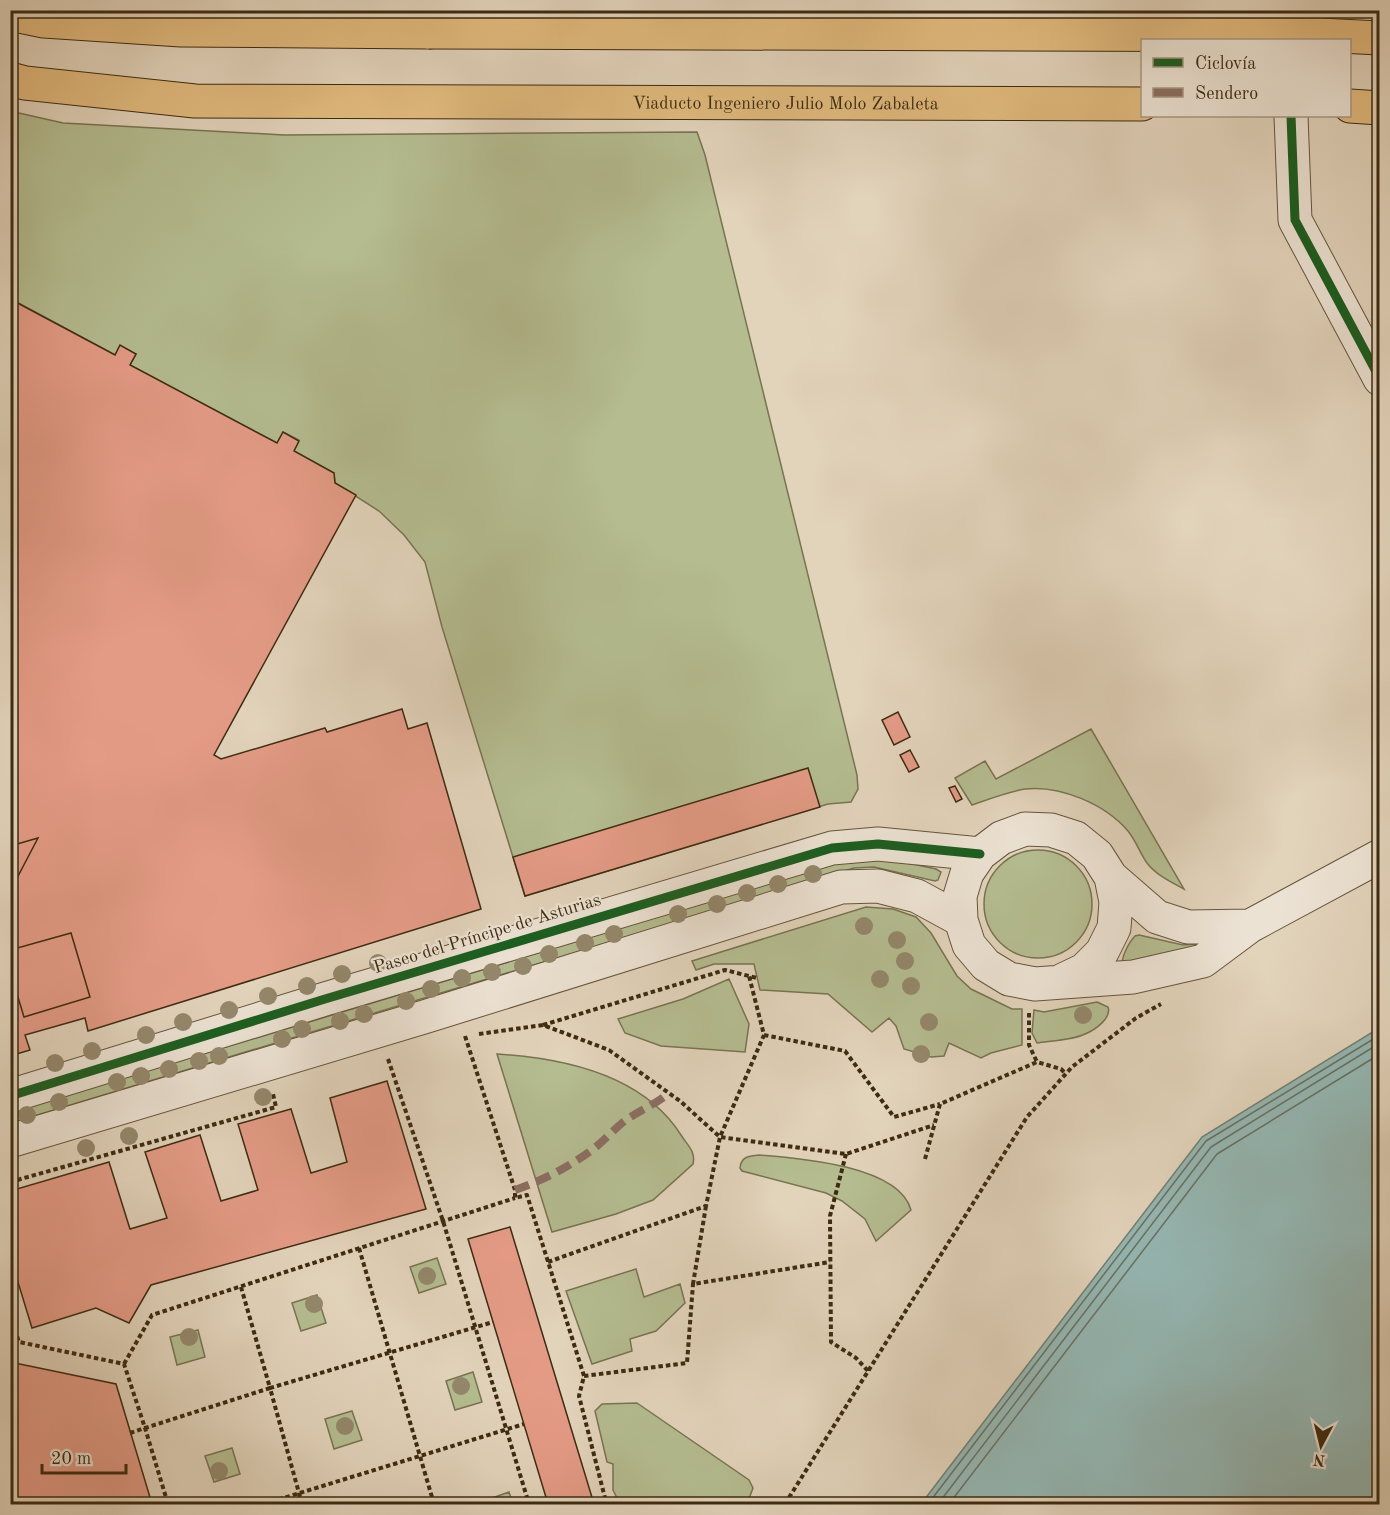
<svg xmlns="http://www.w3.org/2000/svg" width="1390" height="1515" font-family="'Old Standard TT',serif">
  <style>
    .green { fill: #b4bc90; stroke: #787450; stroke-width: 1.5 }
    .water { fill: #95b7b3; stroke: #727f72; stroke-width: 1.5 }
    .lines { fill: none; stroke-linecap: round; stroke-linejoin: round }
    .shore { stroke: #697162; stroke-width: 1.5 }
    .building { fill: #e49b86; stroke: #3d2b11; stroke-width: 1.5 }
    .minor-casing { stroke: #66553c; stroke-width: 35 }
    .highway-casing { stroke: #3d2b11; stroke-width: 35 }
    .path { stroke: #3d2b11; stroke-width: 4; stroke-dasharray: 4.5 3; stroke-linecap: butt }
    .minor { stroke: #ece2d3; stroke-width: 33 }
    .highway { stroke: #e1ba7e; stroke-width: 33 }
    .highway-bridge-casing { stroke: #3d2b11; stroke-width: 35; stroke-linecap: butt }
    .highway-bridge { stroke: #e1ba7e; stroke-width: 33 }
    .quiet { stroke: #8d6e63; stroke-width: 8; stroke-dasharray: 15 8; stroke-linecap: butt }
    .cycleway-casing { stroke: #ece2d3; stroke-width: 13 }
    .cycleway { stroke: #1b5e20; stroke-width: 9 }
    .tree { fill: #94876b }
    .labels { text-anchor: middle; stroke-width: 4.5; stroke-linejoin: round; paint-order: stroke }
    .street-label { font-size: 18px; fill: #3d2b11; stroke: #ece2d3 }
  </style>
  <rect width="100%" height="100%" fill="#e2d3bb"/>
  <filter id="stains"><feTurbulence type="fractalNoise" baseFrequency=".00333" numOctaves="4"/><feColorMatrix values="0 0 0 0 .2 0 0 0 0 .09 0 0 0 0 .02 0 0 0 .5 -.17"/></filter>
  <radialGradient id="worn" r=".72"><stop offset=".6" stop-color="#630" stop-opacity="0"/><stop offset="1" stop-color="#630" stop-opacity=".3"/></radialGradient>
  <path class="green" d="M10 111 63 123 284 135 697 132 705 155 857 775 858 789 851 802 828 804 525 896 442 627 425 562 404 535 379 511 335 483 334 473 294 451 299 440 283 432 277 443 130 365 136 354 120 346 115 355 11 299 15 290 10 287Z
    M1091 729 1184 889C1171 882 1156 875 1147 863 1140 853 1136 841 1128 831 1105 804 1060 785 1025 789 1007 792 989 799 972 805L955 778 985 761 996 779Z
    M984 904a54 54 0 1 1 108 0a54 54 0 1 1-108 0Z
    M849 859 894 860 936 869 941 872 938 880 935 881 874 867 854 868 11 1123V1112Z
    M866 907 893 909 916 917 931 933 957 976 971 989 1012 1009H1022V1045L991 1053 981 1058 949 1043 944 1056 931 1057 904 1049 896 1026 889 1018 872 1032 828 994 760 990 754 964H714L696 970 692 961Z
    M1139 935 1183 945 1209 943 1122 964C1122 956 1129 942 1135 936Z
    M729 979 749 1024 745 1052 661 1046 625 1033 618 1019 683 999Z
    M1097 1002 1108 1007C1112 1018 1095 1030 1085 1034 1074 1040 1050 1041 1037 1043L1032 1033 1034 1010 1044 1012Z
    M497 1054C564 1058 643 1075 681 1135 687 1145 696 1151 693 1164L653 1200 616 1214 552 1232Z
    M759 1155C797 1158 899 1165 911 1210L876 1241 865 1219 842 1201 826 1193 742 1171 740 1168C741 1156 750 1156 759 1155Z
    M437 1258 446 1284 419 1293 410 1267Z
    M636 1269 644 1297 680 1284 685 1303 656 1331 630 1339 632 1351 592 1364 566 1291Z
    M317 1295 326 1323 301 1331 292 1303Z
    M198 1330 205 1357 177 1365 170 1337Z
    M473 1372 482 1402 455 1410 446 1381Z
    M637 1403 749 1480 753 1488 747 1504H620L613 1490V1464L607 1462 595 1411 602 1404Z
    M352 1411 362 1440 334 1449 325 1419Z
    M232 1448 240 1474 214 1482 205 1456Z
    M509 1492 513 1504H482L481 1502Z"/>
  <path class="water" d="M1379 1028V1504H921L1202 1137Z"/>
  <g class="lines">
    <path class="shore" d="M928 1504 1206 1141 1380 1035
      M938 1504 1211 1147 1380 1043
      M949 1504 1217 1154 1380 1054"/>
  </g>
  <path class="building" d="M10 299 115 355 120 345 136 354 130 365 277 443 283 432 299 441 294 451 334 473 335 483 356 495 214 755 221 759 325 728 327 732 402 709 408 729 427 723 481 909 88 1031 85 1018 25 1035 30 1050 10 1056Z
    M898 712 910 737 894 745 882 720Z
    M910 750 919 767 909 772 900 755Z
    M808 768 820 807 525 896 513 857Z
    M955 786 962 799 956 802 949 788Z
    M38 838 17 878 10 875V846Z
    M71 933 90 997 24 1017 10 971V950Z
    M387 1081 426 1209 151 1285 129 1323 96 1308 32 1328 10 1256V1191L109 1162 130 1229 167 1218 145 1152 200 1135 221 1201 258 1190 238 1124 291 1109 311 1173 347 1162 330 1098Z
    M510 1227 594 1504H548L468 1239Z
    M10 1362 116 1384 152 1504H17L10 1482Z"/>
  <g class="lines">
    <g class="minor-casing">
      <path id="minor" d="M1284 10 1288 40
        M1291 116 1295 220 1380 379
        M1250 926 1188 927 1157 917 1111 877 1097 855 1076 838 1051 830 1025 829 1001 838 980 854 967 873 960 896 961 920 969 945 986 965 1009 979 1035 984 1133 977 1203 961 1250 926 1380 856
        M1063 980 1084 970 1102 952 1114 928 1116 902 1111 877
        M10 1096 325 999 832 848 878 844 980 854
        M10 1141 424 1017 841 887 878 886 917 896 961 920"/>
    </g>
    <g class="highway-casing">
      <g id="highway">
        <path d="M10 14 44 21 181 30 429 32"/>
        <path d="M1319 35 1380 38"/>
        <path id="s1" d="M10 79 25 83 195 101 1142 104"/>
        <path d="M1350 106 1380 108"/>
      </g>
    </g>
    <path class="path" d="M1029 1013V1045L1037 1062
      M543 1025 725 970 757 978
      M479 1034 543 1025 609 1050 680 1101 720 1137 846 1154 934 1125
      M764 1035 845 1051 894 1117 940 1104
      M465 1036 515 1190V1198L527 1195 584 1376 579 1396 605 1498 609 1504
      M388 1059 443 1221 529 1504
      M846 1154 830 1216 831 1342 856 1358 868 1371
      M925 1159 940 1104 1037 1062 1061 1069 1066 1074
      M10 1182 276 1107 273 1094
      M706 1206 693 1284 830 1262
      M359 1248 434 1504
      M548 1262 706 1206 720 1137 764 1035 749 976
      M10 1315 19 1342 124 1364 145 1428 270 1388 241 1287
      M124 1364 152 1315 515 1198
      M584 1376 687 1363 693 1284
      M130 1433 145 1428 168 1504
      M264 1504 524 1424
      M302 1504 270 1388 493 1322
      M785 1504 1027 1117 1072 1067 1136 1018 1161 1004"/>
    <use href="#minor" class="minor"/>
    <use href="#highway" class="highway"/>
    <g class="highway-bridge-casing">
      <path id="highway-bridge" d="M429 32 1319 35"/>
    </g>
    <use href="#highway-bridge" class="highway-bridge"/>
    <path class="quiet" d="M515 1190C544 1180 573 1165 597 1146 608 1137 618 1125 629 1118 643 1109 657 1103 669 1093"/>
    <g class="cycleway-casing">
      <path id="cycleway" d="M1291 116 1295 220 1380 379
        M10 1096 325 999 832 848 878 844 980 854"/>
    </g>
    <use href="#cycleway" class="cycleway"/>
  </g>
  <g class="tree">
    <circle cx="813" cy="874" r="9"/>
    <circle cx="778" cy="884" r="9"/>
    <circle cx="747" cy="893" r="9"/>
    <circle cx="717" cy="904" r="9"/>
    <circle cx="678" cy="914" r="9"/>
    <circle cx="864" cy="926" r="9"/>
    <circle cx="614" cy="934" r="9"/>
    <circle cx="897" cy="940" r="9"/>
    <circle cx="585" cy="943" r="9"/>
    <circle cx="549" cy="954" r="9"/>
    <circle cx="905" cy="961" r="9"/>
    <circle cx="378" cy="963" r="9"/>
    <circle cx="523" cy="966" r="9"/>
    <circle cx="492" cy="972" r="9"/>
    <circle cx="342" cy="974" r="9"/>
    <circle cx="462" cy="978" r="9"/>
    <circle cx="880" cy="979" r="9"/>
    <circle cx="307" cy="986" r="9"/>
    <circle cx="911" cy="986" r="9"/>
    <circle cx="431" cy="989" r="9"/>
    <circle cx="268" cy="996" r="9"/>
    <circle cx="406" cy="1001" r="9"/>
    <circle cx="229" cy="1010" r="9"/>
    <circle cx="364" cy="1014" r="9"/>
    <circle cx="1083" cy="1015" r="9"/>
    <circle cx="340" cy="1021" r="9"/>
    <circle cx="183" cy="1022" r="9"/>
    <circle cx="929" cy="1022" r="9"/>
    <circle cx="302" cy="1029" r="9"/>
    <circle cx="146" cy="1035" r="9"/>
    <circle cx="282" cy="1039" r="9"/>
    <circle cx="92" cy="1051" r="9"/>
    <circle cx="921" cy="1054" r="9"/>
    <circle cx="219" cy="1056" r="9"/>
    <circle cx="199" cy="1061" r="9"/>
    <circle cx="55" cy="1063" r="9"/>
    <circle cx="169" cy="1069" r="9"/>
    <circle cx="141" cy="1076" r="9"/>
    <circle cx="117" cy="1082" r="9"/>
    <circle cx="263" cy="1097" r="9"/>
    <circle cx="59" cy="1102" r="9"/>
    <circle cx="27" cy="1115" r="9"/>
    <circle cx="129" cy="1136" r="9"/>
    <circle cx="86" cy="1148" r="9"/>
    <circle cx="427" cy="1276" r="9"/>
    <circle cx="314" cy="1304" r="9"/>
    <circle cx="189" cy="1337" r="9"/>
    <circle cx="461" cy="1386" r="9"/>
    <circle cx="345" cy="1426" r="9"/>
    <circle cx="219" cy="1471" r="9"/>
  </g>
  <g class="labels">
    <g class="street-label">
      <text dy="6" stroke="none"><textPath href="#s1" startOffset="777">Viaducto Ingeniero Julio Molo Zabaleta</textPath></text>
      <text transform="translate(487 933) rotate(-17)" y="6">Paseo del Príncipe de Asturias</text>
    </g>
  </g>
  <rect width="1390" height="1515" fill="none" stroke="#e2d3bb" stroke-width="36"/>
  <rect x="12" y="12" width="1366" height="1491" fill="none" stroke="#3d2b11" stroke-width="3"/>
  <rect x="18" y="18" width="1354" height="1479" fill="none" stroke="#3d2b11" stroke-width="1.5"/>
  <rect x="1141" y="39" width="210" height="78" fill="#ece2d3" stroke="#a69985" stroke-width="1.5"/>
  <rect x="1153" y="58" width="30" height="9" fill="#1b5e20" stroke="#a69985" stroke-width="1.5"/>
  <text x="1195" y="69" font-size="18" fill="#3d2b11">Ciclovía</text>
  <rect x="1153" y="88" width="30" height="9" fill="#8d6e63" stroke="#a69985" stroke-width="1.5"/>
  <text x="1195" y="99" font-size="18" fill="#3d2b11">Sendero</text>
  <g transform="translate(1321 1446) rotate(187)" stroke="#ece2d3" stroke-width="4.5" paint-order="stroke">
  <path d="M0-4.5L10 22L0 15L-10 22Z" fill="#3d2b11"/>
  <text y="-9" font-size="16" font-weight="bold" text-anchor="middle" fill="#3d2b11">N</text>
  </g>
  <path d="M42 1464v9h84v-9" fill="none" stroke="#3d2b11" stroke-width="3"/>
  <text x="51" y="1464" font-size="18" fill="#3d2b11" stroke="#ece2d3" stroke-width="4.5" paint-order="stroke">20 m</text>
  <rect width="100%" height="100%" filter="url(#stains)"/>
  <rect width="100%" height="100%" fill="url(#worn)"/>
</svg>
